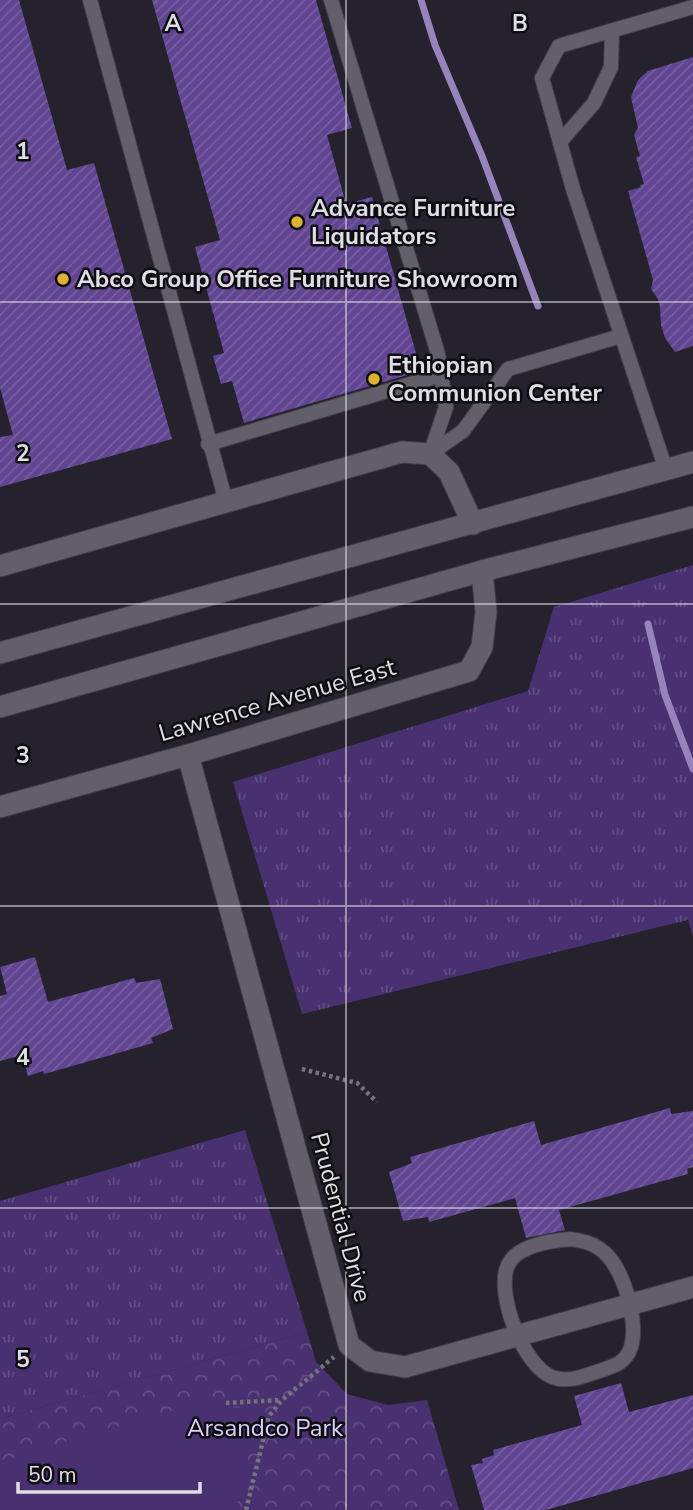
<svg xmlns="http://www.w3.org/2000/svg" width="693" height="1510" font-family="'Nunito Sans',sans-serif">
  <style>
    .grass { fill: url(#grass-tufts) }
    .park { fill: url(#park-crowns) }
    .garden { fill: #493171 }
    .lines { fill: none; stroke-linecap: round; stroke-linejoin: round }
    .stream { stroke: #9784bd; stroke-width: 7 }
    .building { fill: url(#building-hatch) }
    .service-casing { stroke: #413e47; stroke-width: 16 }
    .minor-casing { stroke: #413e47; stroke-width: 23 }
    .secondary-casing { stroke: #413e47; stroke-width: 23 }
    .path { stroke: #74727b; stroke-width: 4.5; stroke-dasharray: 3.5 3.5; stroke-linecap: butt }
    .service { stroke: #625f6b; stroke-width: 14 }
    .minor { stroke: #625f6b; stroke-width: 21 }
    .secondary { stroke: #625f6b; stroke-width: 21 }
    .grid { fill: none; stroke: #e0dee5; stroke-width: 2; stroke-opacity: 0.55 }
    .poi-dot { fill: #ddb133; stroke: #0e0d11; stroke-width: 2.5 }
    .labels { text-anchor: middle; stroke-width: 5; stroke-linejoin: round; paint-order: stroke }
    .poi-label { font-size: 24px; font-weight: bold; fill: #e0dee5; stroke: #0e0d11; text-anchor: start }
    .street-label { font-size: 24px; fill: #e0dee5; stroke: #0e0d11 }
    .park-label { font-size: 24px; fill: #dacefa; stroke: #0e0d11 }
    .grid-label { font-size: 23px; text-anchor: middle; font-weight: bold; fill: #e0dee5; stroke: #0e0d11; stroke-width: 5; stroke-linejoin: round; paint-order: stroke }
  </style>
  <defs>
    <pattern id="grass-tufts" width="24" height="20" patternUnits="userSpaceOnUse" patternTransform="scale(1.75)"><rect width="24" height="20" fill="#493171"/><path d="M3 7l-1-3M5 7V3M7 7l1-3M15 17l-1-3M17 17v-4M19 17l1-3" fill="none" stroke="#634e85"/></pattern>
    <pattern id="park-crowns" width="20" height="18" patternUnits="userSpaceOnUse" patternTransform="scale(1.75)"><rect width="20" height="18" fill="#493171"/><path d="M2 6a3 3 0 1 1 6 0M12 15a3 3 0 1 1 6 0" fill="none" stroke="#634e85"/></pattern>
    <pattern id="building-hatch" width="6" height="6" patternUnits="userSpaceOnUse" patternTransform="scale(1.75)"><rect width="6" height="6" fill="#614592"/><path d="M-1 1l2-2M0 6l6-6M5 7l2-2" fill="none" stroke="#775fa1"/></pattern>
  </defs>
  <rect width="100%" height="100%" fill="#25222d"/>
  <path class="grass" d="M693 565V937L688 920 302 1014 233 782 528 691 554 607Z
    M245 1130 307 1332 0 1419V1201Z"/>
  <path class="park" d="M307 1332 316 1362 347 1394 388 1405 427 1400 459 1510H0V1419Z"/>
  <path class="garden" d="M197 1403 247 1409 252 1427 236 1510H0V1462Z"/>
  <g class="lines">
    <path class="stream" d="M421 0 435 45 482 156 538 306
      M648 624 665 695 693 769"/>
  </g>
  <path class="building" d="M0 0H19L67 170 94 163 172 439 0 487V437L13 435 0 388Z
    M152 0H316L352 128 327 135 346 204 372 197 421 371 244 423 232 381 221 384 213 356 224 353 195 247 220 240Z
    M693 57V346L675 352 665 338 661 325 660 307 658 299 651 289 653 280 628 191 641 187 640 185 644 184 636 157 640 156 634 135 638 128 631 97 638 80 648 71Z
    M35 957 48 1002 134 978 136 983 160 979 173 1029 151 1038 153 1043 44 1074 43 1071 28 1076 22 1055 0 1061V996L7 994 0 967Z
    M670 1108 671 1114 693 1111V1167L687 1169 688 1174 559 1210 565 1230 526 1238 515 1198 429 1222 428 1217 403 1221 389 1172 412 1163 410 1157 534 1121 541 1145Z
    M621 1383 629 1412 693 1395V1468L546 1510H484L471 1465 483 1463 482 1459 494 1455 493 1450 582 1425 574 1396Z"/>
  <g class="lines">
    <g class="service-casing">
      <path id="service" d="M90 0 226 502
        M331 0 438 354 446 407 430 454
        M560 142 594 103 611 67 612 31
        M208 444 441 375
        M430 454 463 431 508 369 621 336
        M666 470 573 189 542 78 559 46 693 7
        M570 1239C581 1241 591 1242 600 1249 623 1264 639 1321 631 1347 626 1363 614 1366 599 1371 585 1376 567 1383 552 1377 523 1366 495 1292 508 1265 517 1245 551 1241 570 1239Z"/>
    </g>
    <g class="minor-casing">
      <path id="minor" d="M0 566 402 452 430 454 449 472 473 524
        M188 755 349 1345 370 1361 405 1367 693 1287
        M0 807 188 755 469 671 482 647 486 612 482 571"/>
    </g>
    <g class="secondary-casing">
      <path id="secondary" d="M0 653 693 462
        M0 707 482 571 693 517"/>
    </g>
    <path class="path" d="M302 1069 357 1083 377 1102
      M226 1403 281 1400
      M246 1510 269 1416 282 1400 334 1357"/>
    <use href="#service" class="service"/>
    <use href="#minor" class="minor"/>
    <use href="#secondary" class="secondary"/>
  </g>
  <path class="grid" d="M346 0V1510M0 302H693M0 604H693M0 906H693M0 1208H693"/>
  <g class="poi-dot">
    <circle cx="297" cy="222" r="7"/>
    <circle cx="63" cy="279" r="7"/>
    <circle cx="374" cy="379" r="7"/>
  </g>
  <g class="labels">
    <g class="poi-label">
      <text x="311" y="216">Advance Furniture<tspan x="311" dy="28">Liquidators</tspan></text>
      <text x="77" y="287">Abco Group Office Furniture Showroom</text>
      <text x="388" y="373">Ethiopian<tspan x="388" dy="28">Communion Center</tspan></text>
    </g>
    <g class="street-label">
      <text transform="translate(277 700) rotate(-16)" y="8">Lawrence Avenue East</text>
      <text transform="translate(341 1217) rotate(75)" y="8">Prudential Drive</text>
    </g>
    <g class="park-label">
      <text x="265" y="1436">Arsandco Park</text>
    </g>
  </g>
  <g class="grid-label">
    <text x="173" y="31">A</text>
    <text x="520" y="31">B</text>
    <text x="23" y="159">1</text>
    <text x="23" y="461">2</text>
    <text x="23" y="763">3</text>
    <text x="23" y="1065">4</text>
    <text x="23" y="1367">5</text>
  </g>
  <path d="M18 1482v10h182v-10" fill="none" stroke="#e0dee5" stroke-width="3.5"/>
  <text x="28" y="1482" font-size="21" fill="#e0dee5" stroke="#0e0d11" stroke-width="5" paint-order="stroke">50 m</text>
</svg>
